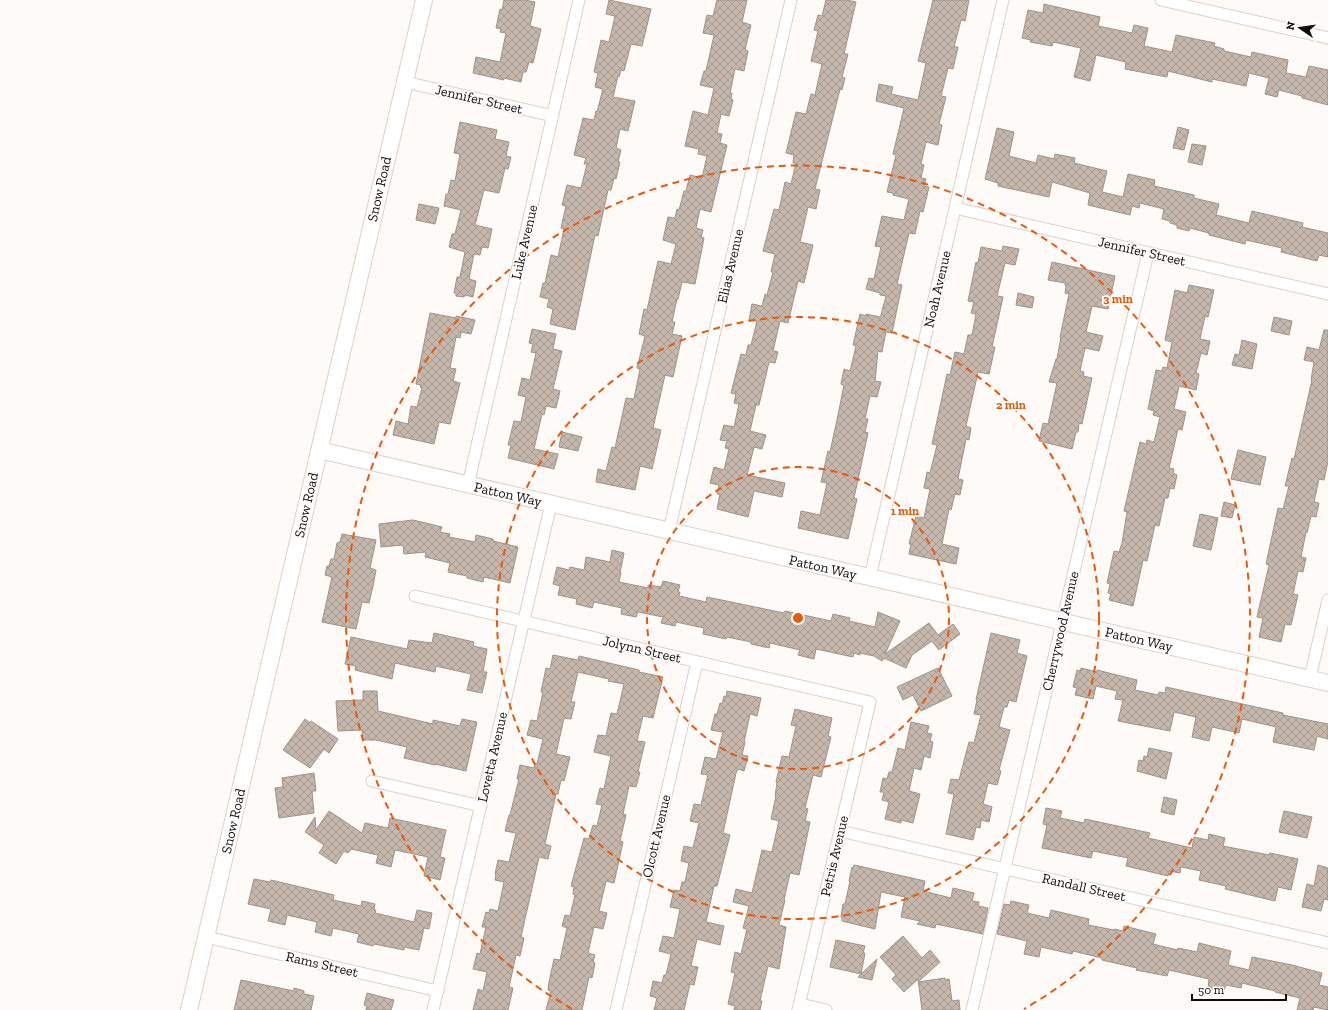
<svg xmlns="http://www.w3.org/2000/svg" width="1328" height="1010" font-family="'Zilla Slab',serif">
  <style>
    .building { fill: url(#building-cross-hatch); stroke: #9f9187 }
    .lines { fill: none; stroke-linecap: round; stroke-linejoin: round }
    .street-casing { stroke: #ded0c5; stroke-width: 13 }
    .secondary-casing { stroke: #ded0c5; stroke-width: 18 }
    .street { stroke: #fff; stroke-width: 11 }
    .secondary { stroke: #fff; stroke-width: 16 }
    .ring { fill: none; stroke: #e8590c; stroke-width: 2; stroke-dasharray: 7 5 }
    .labels { text-anchor: middle; stroke-width: 3.5; stroke-linejoin: round; paint-order: stroke }
    .street-label { font-size: 14px; fill: #110c09; stroke: #fff }
    .centre { fill: #e8590c; stroke: #fff; stroke-width: 2 }
    .ring-label { font-size: 12px; text-anchor: middle; font-weight: bold; fill: #e8590c; stroke: #fff; stroke-width: 3.5; stroke-linejoin: round; paint-order: stroke }
  </style>
  <defs>
    <pattern id="building-cross-hatch" width="8" height="8" patternUnits="userSpaceOnUse"><rect width="8" height="8" fill="#c5b7ac"/><path d="M0 0l8 8M0 8l8-8" fill="none" stroke="#a89c93"/></pattern>
  </defs>
  <rect width="100%" height="100%" fill="#fdfaf8"/>
  <path class="building" d="M504 0H524L535 2 530 26 541 29 533 63 529 62 526 72H523L521 82 504 78V80L473 73 476 57 500 62 506 33 500 32 501 29 496 28 500 9 502 10Z
    M609 0 651 9 642 46 631 44 624 71 621 70 619 77 618 76 613 97 635 101 628 131 620 129 616 148 621 150 618 162H620L616 179 614 178 611 190H608L598 236 595 235 575 330 550 324 553 309 547 307 549 299 540 297 543 283H545L551 255 558 257 564 229 561 228 566 206 562 205 567 185 581 188 587 164H584L586 158 574 155 583 118 594 120 596 111 597 112 603 89 595 87 598 73 594 72 601 40 609 42 615 16 606 14Z
    M717 0H747L742 22 751 25 745 50 748 51 744 71 735 69 730 93H732L731 99 733 100 729 116 721 114 717 133 722 134 720 143 727 145 711 212 700 209 696 228 703 230 701 237 704 238 695 284 682 282 678 299H677L672 322H675L672 334 682 336 673 377 665 375 653 428 661 430 652 469 640 466 635 490 596 482 598 469 606 471 612 447 615 448 626 398 634 399 640 369 637 368 645 336 639 334 644 309 647 310 658 261 671 264 676 244 663 240 668 217 675 218 677 209 679 210 684 191H686L690 175 702 178 707 156 698 154 699 149 685 146 693 111 708 115 714 88 700 85 704 71H706L714 35 703 33 707 15 713 16Z
    M826 0H847L856 2 844 54H848L842 77 845 78 842 90 840 89 815 189 820 190 816 209 808 207 800 242 813 245 804 283 798 281 788 323 780 321 773 351 778 352 775 363 769 362 759 405H756L750 431 766 435 762 449 754 447 747 475 785 483 782 497 754 491 748 517 717 509 720 494H717L719 485 710 483 714 467 724 470 729 449 725 448 727 441 720 440 724 425 734 427 739 404 734 403 736 394 731 393 741 354 746 355 748 345H751L757 321 749 320 752 304 762 306 765 294 767 295 773 272H771L775 254 763 251 774 209 779 210 785 182 791 184 796 163H793L794 155 786 153 796 112 806 114 811 94 815 95 822 64 811 61 818 31 814 30 818 15 822 16Z
    M933 0H969L965 21 961 20 954 47H958L953 69 948 68 941 96 946 97 939 124 942 125 938 145 926 142 921 164 924 165 921 178 926 179 924 186 929 187 923 212 920 211 915 234 909 233 897 284 902 285 892 333 886 332 882 352 878 351 875 381 881 382 877 397 870 396 865 419H868L865 432 868 433 854 498 857 499 848 539 798 528 801 511 820 515 827 483 821 482 828 451 830 452 837 420 844 385 841 384 844 369 850 371 856 346 853 345 860 314 866 316V314L880 317 881 315 886 296 880 295V293L866 289 869 278 874 279 881 247 875 246 882 216 904 220 909 199 893 195V193L887 192 896 155 893 154 904 108 876 101 879 84 893 87 891 94 918 100 926 63 918 61Z
    M1044 4 1100 17 1098 26 1132 33 1134 25 1148 28 1144 46 1172 52 1176 35 1215 43 1214 46 1224 49V51L1251 57 1252 52 1288 60 1286 73 1306 77 1309 66 1328 70V105L1302 98V96L1279 90 1277 97 1265 94 1269 78 1249 73 1246 86 1212 79V82L1168 71 1167 77 1125 69 1126 62 1096 55 1090 81 1074 77 1081 48 1053 42 1052 46 1030 42 1031 40 1022 38 1028 10 1043 13Z
    M460 122 497 130 495 139 509 142 506 156 511 157 508 169 505 168 499 193 484 190 475 225 492 229 488 248 482 247 480 255 474 254 469 279 476 281 473 297 465 295 464 297 456 296V293H454L457 277H460L465 252 449 247 452 234H455L461 210 444 206 446 194H448L451 180 455 181 460 154 454 153Z
    M1178 127 1189 130 1184 150 1173 148Z
    M997 128 1014 132 1009 156 1036 163 1038 155 1054 159 1055 154 1075 158 1074 163 1107 171 1102 192 1123 197 1128 174 1155 180 1154 186 1194 195V198L1219 204 1216 215 1249 223 1252 211 1303 223 1302 227 1328 233V257L1319 255 1317 261 1281 252 1282 248 1246 240 1245 244 1209 235V233L1190 228 1189 231 1177 228V225L1170 223V221L1162 219 1164 209 1140 203 1139 208 1132 206 1130 215 1088 205 1090 193 1052 182 1049 197 998 186V183L985 179Z
    M1192 144 1206 146 1202 165 1188 162Z
    M419 204 439 208 435 224 416 220Z
    M1003 246 1019 249 1015 265 1005 263 997 296 1003 297 992 347H995L989 374 978 372 966 426 971 428 969 440 966 439 958 479 963 480 960 495 955 494 951 510 949 509 942 544 959 548 956 564 909 554 911 544H909L916 516 924 518 930 489 924 488 927 472 930 473 937 445 932 444 947 374 950 375 955 352 964 354 968 335H972L976 314 971 313 974 302 968 301 976 262 978 263 981 247 1002 251Z
    M1052 262 1115 276 1108 309 1092 306 1086 332 1103 336 1099 351 1085 348 1080 371 1084 372 1083 376 1092 378 1082 424 1079 423 1078 432H1076L1072 449 1039 441 1043 423 1048 424 1057 383 1049 382 1056 359H1057L1061 337H1060L1069 294 1065 293 1066 286 1065 285V283L1048 280Z
    M1189 285 1214 290 1208 317 1205 316 1200 339 1210 341 1207 355 1201 353 1196 373 1199 374 1196 390 1179 386 1174 409 1186 412 1182 430 1178 429 1169 468 1174 469 1173 473 1177 475 1174 489 1170 488 1168 498H1165L1159 526 1155 525 1147 561 1143 560 1133 606 1109 600 1111 594 1108 593 1110 584 1107 583 1114 551 1119 552 1122 543 1127 512 1124 511 1140 442 1146 444 1147 440 1154 442 1160 417 1153 415 1154 411 1148 409 1156 370 1162 371 1163 367 1167 368 1172 342 1165 340 1175 290 1187 293Z
    M1018 293 1034 297 1032 308 1016 305Z
    M430 313 456 318V316L475 320 471 334 461 332 460 338 456 337 450 368 456 369 453 381 460 383 450 424 439 422 434 444 393 435 396 421 408 424 411 406 417 407 422 388 420 387 421 385 416 384Z
    M1274 317 1292 321 1289 335 1271 331Z
    M532 329 556 334 553 349 562 351 553 389 560 391 556 408 546 406 544 415 542 414 534 449 558 454 554 469 508 458 511 445H508L514 421 521 422 526 397 518 395 522 378 530 380 536 353 531 352 533 344 529 343Z
    M1324 330H1328V461L1324 480 1319 479 1314 502 1319 503 1316 517 1311 516 1307 533 1306 532 1301 557 1306 558 1303 572 1298 571 1293 594 1298 595 1291 625 1285 624 1281 642 1259 637 1263 618 1257 617 1269 565 1266 564 1278 508 1283 509 1289 486H1285L1292 458 1294 459 1312 380H1311L1314 362 1304 360 1307 347 1319 350Z
    M1242 340 1257 344 1252 369 1232 365 1235 354 1239 355Z
    M562 432 582 437 578 451 559 447Z
    M1238 450 1266 457 1260 485 1231 479Z
    M1224 502 1235 505 1232 518 1221 516Z
    M1200 514 1218 518 1211 550 1193 546Z
    M413 520 442 527 440 532 450 534 449 537 475 542 476 535 493 539V541L518 547 510 583 484 577 483 582 467 578V576L448 572 450 563 425 557 426 552 404 554 403 545 381 547 379 524Z
    M342 534 376 540 370 568 376 570 373 586 369 603 362 602 356 629 322 622 332 577 325 575 327 566H329L331 559H334L337 543 340 542Z
    M612 550 624 553 620 573H621L619 582 648 588V585L661 587 663 581 680 585 678 592H680L679 596 706 602 707 597 784 613 785 611 831 621 833 614 850 618 849 621 875 627 878 612 900 621 885 654 929 623 938 635 953 624 960 634 939 650 932 641 912 655 906 668 884 658 882 661 874 656 860 653V655L854 653 853 657 816 649 814 659 798 655 800 650 770 643 769 648 751 644V642L727 637 726 639 703 634 704 628 676 622 675 626 661 623 663 617 638 612 636 617 621 614 622 608 594 602 592 608 576 604 577 599 558 595 560 586 553 584 557 567 569 570 570 567 584 570 586 557 610 562Z
    M434 633 474 642 473 646 487 649 483 672H487L482 693 467 690 471 674 436 666 435 672 395 663 392 679 355 670 356 666 345 664 351 637 407 649 409 640 432 643Z
    M991 633 1020 640 1017 653 1027 656 1016 702 1009 700 1007 707H1004L999 727 1010 730 999 770 1001 771 997 785 988 783 983 804 992 807 989 822 981 820 980 828 976 827 973 840 946 834 954 794 948 793 951 779 959 780 969 742 974 743 981 715 974 714 977 700H976Z
    M553 655 578 660 579 656 639 670V672L663 677 653 718 643 716 637 741 645 742 638 772H640L636 787 629 786 623 814 626 815 620 841 623 842 614 883 606 881 599 911 607 913 603 929 594 927 588 953 595 955 593 962 595 963 592 978 589 977 582 1010H546L551 991 548 990 549 982 554 959 560 960 567 928 562 926 565 915 570 916 575 895 573 894 574 887 571 886 584 838 589 839 593 825 597 826 602 805 596 804 600 788 604 789 611 756 594 752 598 735 606 736 611 713 617 714 624 684 608 681 609 679 578 672 571 702H575L571 719 564 718 556 754 570 757 564 781 561 780 558 794H556L545 844 551 846 548 859 539 857 521 937 524 938 520 956 516 955 509 987 513 988 508 1010H473L478 989 483 991 487 972 473 969 477 953 480 954 486 927H482L486 912 489 913 490 909 498 911 504 882 495 880 496 874H495L498 860 509 862 516 833 505 831 509 815H510L519 779H517L520 765 534 768 535 763 537 764 543 739 527 735 531 720 537 721 543 692H541L546 668 550 669Z
    M938 668 952 696 921 711 913 695 903 700 897 687Z
    M1081 668 1097 672V670L1137 680 1135 690 1158 695 1159 692 1165 693 1166 687 1283 713V715L1328 724V739L1317 736 1314 750 1273 742 1276 727 1242 719 1239 733 1212 727 1209 741 1192 737 1196 717 1174 712 1170 731 1118 721 1123 700 1115 699 1117 691 1096 686 1093 699 1075 695 1077 688 1073 687 1077 670 1080 671Z
    M363 691H377L378 711 433 724V720L460 726 462 719 477 722 466 771 435 764V765L404 758 407 747 376 740H363L362 730 338 731 336 701 363 700Z
    M727 691 761 698 757 716 750 714 744 742H745L742 755 748 756 744 771 738 769 736 773 723 833 730 835 717 886H714L706 922 724 926 720 945 697 939 691 966 698 967 694 985 690 984 684 1010H654L657 998 650 996 653 981 662 983 664 975H666L671 954 659 951 663 936 674 938 680 909 670 907 674 890 680 891 682 882H685L689 863 681 861 684 846 693 848 699 823 690 821 694 804 701 805 708 775 701 774 705 757 716 759 723 732 711 730 715 714H717L720 703 722 704 724 696 726 697Z
    M795 709 832 718 828 736 831 737 821 777 813 775 805 808 808 809 805 821 810 822 799 875 790 873 784 900H785L779 925 786 927 779 969 768 966 760 1001H762L760 1010H734L735 1006 728 1004 735 973 731 972 735 952 741 954 747 929 743 928 749 906 733 902 736 889 752 893 762 850 771 852 772 851 779 821 771 819 776 796H775L777 783 776 782 782 756 789 757 796 726 791 725Z
    M305 719 310 723 311 721 338 739 329 753 324 749 310 768 283 750Z
    M911 722 929 726 927 733 932 734 930 741 933 742 930 758 924 756 921 770 914 768 909 791 920 794 913 823 901 820V823L885 819 889 802 882 800 884 792H880L883 778 887 779 889 772H892L898 748 905 750Z
    M1149 748 1172 753 1166 779 1137 771 1139 760 1143 761 1144 756 1147 757Z
    M314 773 316 791H312L314 813 279 818 275 788 283 787 282 778Z
    M1164 797 1177 800 1174 815 1161 812Z
    M1046 808 1062 811 1060 818 1084 823 1085 819 1150 833 1148 838 1192 848 1194 837 1208 840 1209 834 1225 838 1223 846 1269 855 1270 853 1298 859 1291 890 1278 887 1275 901 1225 889 1226 886 1199 880 1201 871 1181 867 1180 873 1169 871 1168 876 1126 866 1128 858 1093 851 1091 858 1042 848 1047 825 1043 824Z
    M329 811 362 833 365 823 388 828 390 818 446 830 440 857 445 858 440 880 424 876 428 857 395 850 391 867 376 863 378 855 351 849 348 853 344 851 336 864 319 853 324 845 305 832 315 817 316 830Z
    M1284 811 1312 817 1307 838 1279 832Z
    M854 865 925 881 923 891 951 898 953 888 974 893 972 901 979 902 978 906 988 908 983 934 936 924 935 928 917 924 920 921 901 917 905 897 881 892 875 929 842 921V917H841L843 904H845L850 881H849L852 867 853 868Z
    M1318 865 1328 868V900L1324 899 1321 911 1302 907 1307 884 1314 886Z
    M254 879 270 882 271 880 334 895 333 900 361 906 362 901 375 904 374 910H376L375 913 414 922 417 910 432 913 429 929 424 928 419 950 404 947V950L374 944 373 946 357 942 359 934 333 928 331 936 315 932 317 922 287 915 285 925 268 921 271 909 248 904Z
    M1011 901 1029 905 1027 913 1049 918 1051 910 1089 919 1088 925 1114 930V929L1123 931 1124 926 1156 934 1153 944 1165 947 1178 950V948L1197 952 1199 943 1231 951 1228 965 1249 970 1252 957 1292 965 1322 973 1319 985 1328 987V1010L1314 1007 1313 1010H1297L1300 998 1275 992V991L1242 983 1241 988 1226 985 1224 991 1208 988 1209 979 1169 970 1167 976 1157 974 1136 970 1137 968 1102 960V958L1073 951 1072 954 1041 947 1039 957 1024 954 1027 941 997 934 1004 904 1010 905Z
    M903 936 922 958 930 950 940 962 918 982 945 978V980L949 979 952 1001 959 1000 960 1010H922L918 979 904 992 892 979 896 975 880 957Z
    M836 940 865 946 863 953H865L861 974 830 967Z
    M877 959 872 980 858 977Z
    M241 980 294 991V988L304 991V994L314 996 311 1010H234Z
    M367 993 394 1000 391 1010H366L367 1006 364 1005Z"/>
  <g class="lines">
    <g class="street-casing">
      <path id="street" d="M1161 0 1328 38
        M405 82 553 116
        M955 208 1328 294
        M468 485 579 0
        M669 531 791 0
        M870 577 1003 0
        M415 596 870 702 798 1010
        M1310 678 1328 600
        M372 781 481 806
        M840 831 1328 943
        M206 937 438 991
        M800 1004 826 1010
        M433 1010 551 504
        M616 1010 697 662
        M972 1010 1148 253"/>
    </g>
    <g class="secondary-casing">
      <path id="secondary" d="M319 450 1328 683
        M189 1010 424 0"/>
    </g>
    <use href="#street" class="street"/>
    <use href="#secondary" class="secondary"/>
  </g>
  <g class="ring">
    <circle cx="798" cy="618" r="151"/>
    <circle cx="798" cy="618" r="301"/>
    <path d="M572 1009A452 452 0 1 1 1024 1009"/>
  </g>
  <g class="labels">
    <g class="street-label">
      <text transform="translate(479 99) rotate(13)" y="5">Jennifer Street</text>
      <text transform="translate(379 189) rotate(-77)" y="5">Snow Road</text>
      <text transform="translate(524 242) rotate(-77)" y="5">Luke Avenue</text>
      <text transform="translate(1142 251) rotate(13)" y="5">Jennifer Street</text>
      <text transform="translate(730 266) rotate(-77)" y="5">Elias Avenue</text>
      <text transform="translate(937 289) rotate(-77)" y="5">Noah Avenue</text>
      <text transform="translate(508 494) rotate(13)" y="5">Patton Way</text>
      <text transform="translate(306 505) rotate(-77)" y="5">Snow Road</text>
      <text transform="translate(823 567) rotate(13)" y="5">Patton Way</text>
      <text transform="translate(1060 631) rotate(-77)" y="5">Cherrywood Avenue</text>
      <text transform="translate(1139 639) rotate(13)" y="5">Patton Way</text>
      <text transform="translate(642 649) rotate(13)" y="5">Jolynn Street</text>
      <text transform="translate(492 757) rotate(-77)" y="5">Lovetta Avenue</text>
      <text transform="translate(233 821) rotate(-77)" y="5">Snow Road</text>
      <text transform="translate(656 836) rotate(-77)" y="5">Olcott Avenue</text>
      <text transform="translate(834 856) rotate(-77)" y="5">Petris Avenue</text>
      <text transform="translate(1084 887) rotate(13)" y="5">Randall Street</text>
      <text transform="translate(322 964) rotate(13)" y="5">Rams Street</text>
    </g>
  </g>
  <circle cx="798" cy="618" r="6" class="centre"/>
  <g class="ring-label">
    <text x="1118" y="303">3 min</text>
    <text x="1011" y="409">2 min</text>
    <text x="905" y="515">1 min</text>
  </g>
  <g transform="translate(1300 28) rotate(283)" stroke="#ffffff" stroke-width="3" paint-order="stroke">
  <path d="M0-3L7 15L0 10L-7 15Z" fill="#110c09"/>
  <text y="-6" font-size="11" font-weight="bold" text-anchor="middle" fill="#110c09">N</text>
  </g>
  <path d="M1192 994v6h94v-6" fill="none" stroke="#110c09" stroke-width="2"/>
  <text x="1198" y="994" font-size="12" fill="#110c09" stroke="#ffffff" stroke-width="3" paint-order="stroke">50 m</text>
</svg>
